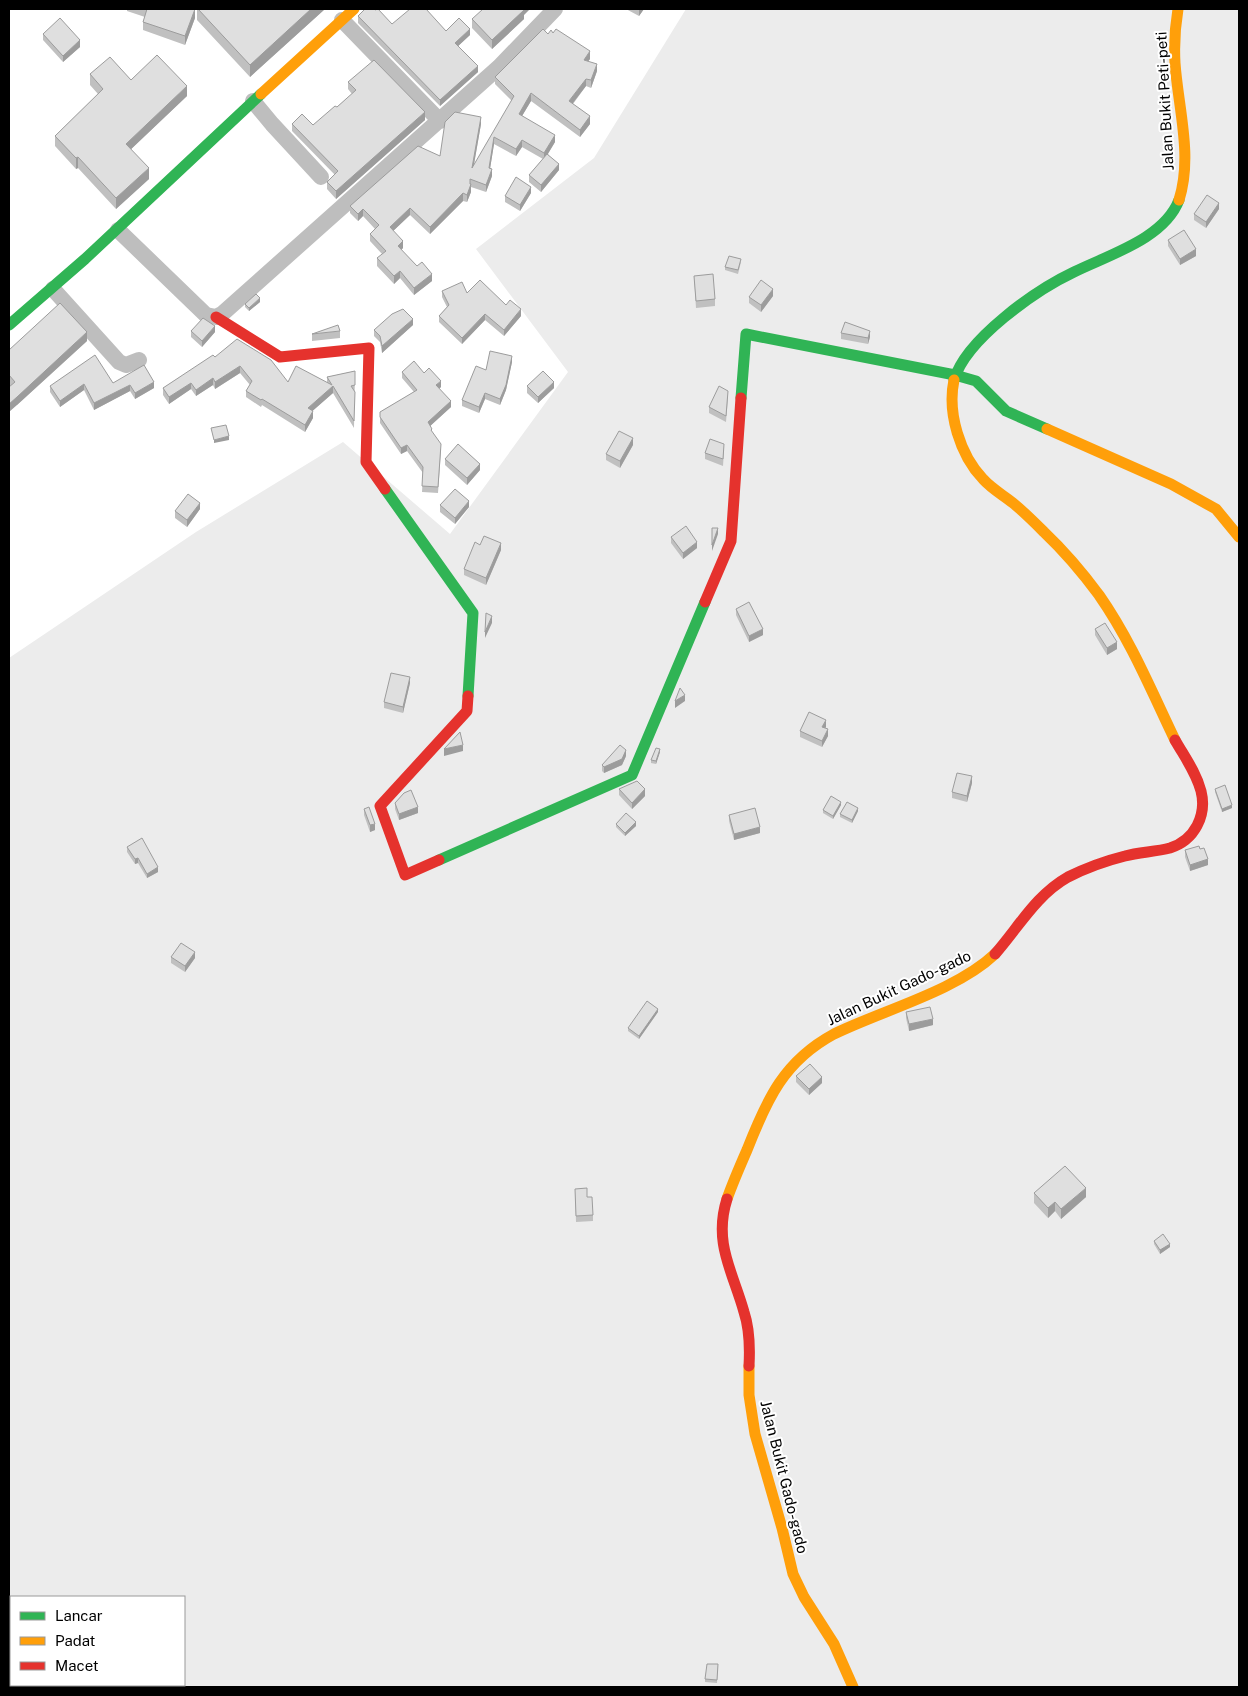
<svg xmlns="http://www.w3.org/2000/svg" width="1248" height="1696" font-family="'Public Sans',sans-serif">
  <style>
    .green { fill: #ececec; fill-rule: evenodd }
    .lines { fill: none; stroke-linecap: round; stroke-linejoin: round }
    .street { stroke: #bebebe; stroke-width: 16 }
    .fast { stroke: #30b455; stroke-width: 11 }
    .slow { stroke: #ff9f0a; stroke-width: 11 }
    .jam { stroke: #e5322d; stroke-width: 11 }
    .wall { fill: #c0c0c0 }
    .shaded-wall { fill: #9c9c9c }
    .building { fill: #dfdfdf; stroke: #9c9c9c }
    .labels { text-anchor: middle; stroke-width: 4; stroke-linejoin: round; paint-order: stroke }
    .street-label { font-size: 15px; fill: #000; stroke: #fff }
  </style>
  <rect width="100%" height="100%" fill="#fff"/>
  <path class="green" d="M686 9H1239V1687H9V658L196 532 343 442 450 534 568 372 476 249 594 158ZM11 1597H184V1685H11Z"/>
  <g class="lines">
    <path class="street" d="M342 20 440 121
      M253 101 272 124 321 177
      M118 230 206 315 216 317 222 314 499 67 555 9
      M53 289 119 362 126 365 139 360"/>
    <path class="fast" d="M9 325 85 259 261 94
      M954 380C966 339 1036 290 1074 272 1108 255 1164 239 1179 200
      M741 398 746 334 955 375 976 381 1006 411 1047 429
      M385 489 473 613 468 696
      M439 860 632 775 705 602"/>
    <path class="slow" d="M1178 9C1175 27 1174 45 1175 63 1178 107 1193 156 1179 200
      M261 94 354 9
      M954 380C947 413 960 455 983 479 992 489 1003 495 1013 503 1024 512 1034 522 1044 532 1064 551 1082 572 1099 595 1131 641 1151 690 1175 740
      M1047 429 1171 484 1216 509 1239 537
      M727 1199C733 1182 740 1166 747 1150 767 1099 784 1061 834 1034 883 1010 956 991 995 954
      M749 1366V1395L755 1434 782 1528 793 1574 804 1597 834 1644 853 1687"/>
    <path class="jam" d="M216 317 280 357 369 348 366 462 385 489
      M705 602 731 541 741 398
      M439 860 405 875 380 806 467 711 468 696
      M995 954C1018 928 1036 895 1068 877 1086 868 1105 861 1125 856 1139 852 1155 852 1170 848 1195 840 1207 815 1201 791 1196 772 1184 756 1175 740
      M727 1199C713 1243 733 1272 744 1312 750 1330 750 1348 749 1366"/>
  </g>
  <path class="wall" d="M127 9H193L195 18 185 45 143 30V22L145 17 127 11Z
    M197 9H325L250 77 197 20Z
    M626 9H644L639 16Z
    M524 15V19L492 49 472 28V19Z
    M358 16 392 24 470 35 458 46 478 72 440 106 358 23Z
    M43 34 80 47 63 62 43 40Z
    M548 34 590 59 588 61 597 71 591 88 586 86 573 104 590 124 580 137 531 101 522 116 555 142 548 154 559 170 541 192 529 182V175L543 159 522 147 516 156 494 144 490 169 492 176 486 192 471 187V192L467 202 463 201 430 234 410 215 393 231 403 248 401 250 432 281 414 295 400 278 394 284 377 266V258L382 254 370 241V234L375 229 363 216 358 221 350 213V206L440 156 481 124 474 165 512 101 495 84V77Z
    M90 74 131 80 187 96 131 149 149 179 116 209 78 168 76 169 55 146V136L98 94 90 85Z
    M348 82 425 120 336 199 327 189V182L335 175 292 131V124L313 125 337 107 352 94 348 89Z
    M531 193 520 211 505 202V196Z
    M1219 209 1206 228 1194 220V214Z
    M1168 240 1196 256 1180 265 1168 246Z
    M741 262 738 274 725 270V267Z
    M694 276 715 299V306L696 308Z
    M442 291 467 293 506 305 521 316 504 336 485 320 462 344 439 322V316L447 307 442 297Z
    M773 296 761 312 749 303V297Z
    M260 302 249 311 245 307V304Z
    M413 325 382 353 380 342 374 336V330Z
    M191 331 215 332 202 347 191 337Z
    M340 331V338L312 341V334Z
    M841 333 870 337 868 344 841 339Z
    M87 341 17 405 10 385 9 384V350Z
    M215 357 288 382H327V377L355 371 354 428 333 393 312 411 313 418 305 432 262 405 261 407 246 397V391L250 385 240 373 215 389 213 385 196 396 191 389 169 404 163 395V388Z
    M512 362 506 390 500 405 485 399 479 413 462 406V400L486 370Z
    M402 372 424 373 441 387 439 389 451 407 430 426 432 432 441 450 438 493 422 492 423 473 407 451 401 454 380 423V412L414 392 402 378Z
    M113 383 154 388 135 399 130 391 94 410 84 390 60 407 50 392V386Z
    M527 386 554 388 538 403 527 393Z
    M728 397 726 422 709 413V407Z
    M633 445 620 468 606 460V454Z
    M724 450 723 466 705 459V453Z
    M445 459 480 470 467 485 445 465Z
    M440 505 469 507 455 524 440 512Z
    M200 509 187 527 175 518V511Z
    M671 537 697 548 683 559 671 543Z
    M480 545 501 550 486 585 464 575V569Z
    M736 609 763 635 749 642 736 615Z
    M1095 629 1117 649 1107 655 1095 635Z
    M410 683 403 713 384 708V702Z
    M826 727 825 728 828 736 822 747 800 737V731Z
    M660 752 656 764 651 763V760Z
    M626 756 622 765 604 773 602 771V765Z
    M972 783 967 802 952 798V792Z
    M619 789 645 796 632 809 619 795Z
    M1215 789 1232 808 1222 812 1215 792Z
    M395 803 418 813 399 820 395 809Z
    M841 805 833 819 823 813V810Z
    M364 809 375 830 370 832 364 815Z
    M858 811 852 823 840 817V814Z
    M729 815 760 833 734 840 729 821Z
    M616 824 636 826 625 836 616 827Z
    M127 847 158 872 147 878 138 863 135 864 127 852Z
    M1200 849 1208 865 1190 871 1185 857V850Z
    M171 957 195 958 185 972 171 963Z
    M658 1012 639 1039 628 1031V1028Z
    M906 1012 933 1025 909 1031 906 1018Z
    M796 1076 822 1083 809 1095 796 1082Z
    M575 1189 587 1197 593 1215V1221L576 1222Z
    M1034 1193 1086 1197 1061 1219 1055 1211 1048 1218 1034 1203Z
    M1154 1241 1170 1247 1160 1254 1154 1244Z
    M718 1664 717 1683 705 1682V1679Z"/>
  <path class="shaded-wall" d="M195 9V18L185 45V36Z
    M311 9H325L250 77V65Z
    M522 9H530L524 15V19L492 49V40Z
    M639 9H644L639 16Z
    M470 29V35L455 49V43Z
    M80 40V47L63 62V56Z
    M590 51V59L584 67V60Z
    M597 64V71L591 88V80Z
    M478 66V72L440 106V100Z
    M586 79V86L569 108V101Z
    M187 86V96L126 154V144Z
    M531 93V101L519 121V114Z
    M425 112V120L336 199V191Z
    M590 116V124L580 137V130Z
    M481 117V124L472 175V168Z
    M555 135V142L544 160V153Z
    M494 137V144L489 175V168Z
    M522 140V147L516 156V149Z
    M78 157V168L76 169V158Z
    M559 164V170L541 192V185Z
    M149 168V179L116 209V198Z
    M492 169V176L486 192V185Z
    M470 179V187L471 184V192L467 202V195Z
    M531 187V193L520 211V205Z
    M463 193V201L430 234V227Z
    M1219 203V209L1206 228V222Z
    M410 208V215L390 234V227Z
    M363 209V216L358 221V214Z
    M403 241V248L398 253V246Z
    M1196 249V256L1180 265V259Z
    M400 271V278L394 284V276Z
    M432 274V281L414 295V288Z
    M773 289V296L761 312V305Z
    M260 298V302L249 311V308Z
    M521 309V316L504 336V330Z
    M485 314V320L462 344V338Z
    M413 319V325L382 353V346Z
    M215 326V332L202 347V341Z
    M870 331V337L868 344V338Z
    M87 332V341L17 405 9 412V404Z
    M512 356V362L506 390 500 405V399Z
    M240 366V373L215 389V382Z
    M213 378V385L196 396V390Z
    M441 381V387L436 391V385Z
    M154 382V388L135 399V393Z
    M554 382V388L538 403V397Z
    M191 383V389L169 404V397Z
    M84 384V390L60 407V401Z
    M130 385V391L94 410V403Z
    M333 386V393L308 415V408Z
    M485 393V399L479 413V407Z
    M451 401V407L428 428V422Z
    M313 411V418L305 432V425Z
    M229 436V440L214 443V440Z
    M633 438V445L620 468V461Z
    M407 445V451L401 454V448Z
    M480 464V470L467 485V478Z
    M469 501V507L455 524V518Z
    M200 503V509L187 527V520Z
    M718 528V534L712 551V545Z
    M697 542V548L683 559V553Z
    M501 543V550L486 585V578Z
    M492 616V623L485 638V632Z
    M763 629V635L749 642V636Z
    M1117 642V649L1107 655V648Z
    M410 677V683L403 713V707Z
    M685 695V701L675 708V701Z
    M826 720V727L822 733V727Z
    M828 729V736L822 747V741Z
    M463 745V751L444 756V749Z
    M660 749V752L656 764V761Z
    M626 750V756L622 765 604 773V767Z
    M972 776V783L967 802V796Z
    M645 789V796L632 809V803Z
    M841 802V805L833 819V816Z
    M1232 805V808L1222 812V809Z
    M418 807V813L399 820V814Z
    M858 808V811L852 823V820Z
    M636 822V826L625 836V833Z
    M375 824V830L370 832V825Z
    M760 827V833L734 840V834Z
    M138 858V863L135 864V859Z
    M1208 859V865L1190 871V865Z
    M158 867V872L147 878V874Z
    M195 952V958L185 972V966Z
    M658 1009V1012L639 1039V1036Z
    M933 1019V1025L909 1031V1024Z
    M822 1077V1083L809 1095V1089Z
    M1086 1188V1197L1061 1219V1209Z
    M1055 1202V1211L1048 1218V1208Z
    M1170 1244V1247L1160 1254V1250Z"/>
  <path class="building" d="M145 9H195L185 36 143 22 147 9Z
    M198 9H311L250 65Z
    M365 9H374L375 10 378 9 392 24 410 9H426L446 31 459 18 470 29 455 43 478 66 440 100 358 16Z
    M483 9H522L524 10 492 40 472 19Z
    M60 18 80 40 63 56 43 34Z
    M543 29 548 34 551 30 553 33 556 29 590 51 584 60 597 64 591 80 586 79 569 101 590 116 580 130 531 93 519 114 555 135 544 153 522 140 516 149 494 137 489 168 492 169 486 185 470 179V184H471L467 195 463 193 430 227 410 208 390 227 403 241 398 246 417 266 422 262 432 274 414 288 400 271 394 276 377 258 386 251 370 234 379 225 363 209 358 214 350 206 418 146 440 156 445 122 455 112 481 117 472 168 514 96 495 77Z
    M157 55 187 86 126 144 149 168 116 198 78 157 76 158 55 136 103 89 90 74 110 57 131 80Z
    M374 60 425 112 336 191 327 182 338 171 292 124 302 114 313 125 335 106 337 107 356 90 348 82Z
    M547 154 559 164 541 185 529 175Z
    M516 177 531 187 520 205 505 196Z
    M1207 195 1219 203 1206 222 1194 214Z
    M1184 230 1196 249 1180 259 1168 240Z
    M729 256 741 259 738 270 725 267Z
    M713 274 715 299 696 301 694 276Z
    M480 280 506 305 510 300 521 309 504 330 485 314 462 338 439 316 449 305 442 291 462 282 467 293Z
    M761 280 773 289 761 305 749 297Z
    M256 294 260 298 249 308 245 304Z
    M60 303 87 332 17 397 9 404V387L15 382 9 375V350Z
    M403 309 413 319 382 346 380 336 374 330 392 314Z
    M203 318 215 326 202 341 191 331Z
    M845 322 870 331 868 338 841 333Z
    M338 325 340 331 312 334Z
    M237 339 271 360 288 382 296 366 332 385 327 377 355 371V385L351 386 355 392 354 421 333 386 308 408 313 411 305 425 262 399 261 400 246 391 252 381 240 366 215 382 213 378 196 390 191 383 169 397 163 388 213 355 215 357Z
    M490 351 512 356 506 385 500 399 485 393 479 407 462 400 476 366 486 370Z
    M95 355 113 383 144 365 154 382 135 393 130 385 94 403 84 384 60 401 50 386Z
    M414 361 424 373 429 368 441 381 436 385 451 401 428 422 432 429 431 430 441 444 438 487 422 486 423 467 407 445 401 448 380 417V412L417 390 402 372Z
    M543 371 554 382 538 397 527 386Z
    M719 386 728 391 726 416 709 407Z
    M226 425 229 436 214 440 211 428Z
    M619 431 633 438 620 461 606 454Z
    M710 439 724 444 723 459 705 453Z
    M458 444 480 464 467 478 445 459Z
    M455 489 469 501 455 518 440 505Z
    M188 494 200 503 187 520 175 511Z
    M686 526 697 542 683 553 671 537Z
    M712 528H718L712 545Z
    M484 536 501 543 486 578 464 569 475 542 480 545Z
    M749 602 763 629 749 636 736 609Z
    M486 613 492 616 485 632Z
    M1105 623 1117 642 1107 648 1095 629Z
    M391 673 410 677 403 707 384 702Z
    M680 688 685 695 675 701Z
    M809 712 826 720 822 727 828 729 822 741 800 731Z
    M460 732 463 745 444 749Z
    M620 745 626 750 622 759 604 767 602 765Z
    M656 748 660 749 656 761 651 760Z
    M957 773 972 776 967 796 952 792Z
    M637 781 645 789 632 803 619 789Z
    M1225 785 1232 805 1222 809 1215 789Z
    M411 790 418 807 399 814 395 803 404 793Z
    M831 796 841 802 833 816 823 810Z
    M847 802 858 808 852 820 840 814Z
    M369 807 375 824 370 825 364 809Z
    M755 808 760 827 734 834 729 815Z
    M626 813 636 822 625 833 616 824Z
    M142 838 158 867 147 874 138 858 135 859 127 847Z
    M1199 846 1200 849 1204 848 1208 859 1190 865 1185 850Z
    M181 943 195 952 185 966 171 957Z
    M647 1001 658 1009 639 1036 628 1028Z
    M930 1007 933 1019 909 1024 906 1012Z
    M810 1064 822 1077 809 1089 796 1076Z
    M1065 1166 1086 1188 1061 1209 1055 1202 1048 1208 1034 1193Z
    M587 1188V1197H592L593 1215 576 1216 575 1189Z
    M1163 1234 1170 1244 1160 1250 1154 1241Z
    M707 1664H718L717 1680 705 1679Z"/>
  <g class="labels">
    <g class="street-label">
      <text transform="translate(1165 101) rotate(-93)" y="5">Jalan Bukit Peti-peti</text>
      <text transform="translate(899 988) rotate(-25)" y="5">Jalan Bukit Gado-gado</text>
      <text transform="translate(784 1477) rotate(76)" y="5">Jalan Bukit Gado-gado</text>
    </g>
  </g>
  <rect width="1248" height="1696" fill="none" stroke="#000000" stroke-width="20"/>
  <rect x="10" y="1596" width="175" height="90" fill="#ffffff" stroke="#999999"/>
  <rect x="20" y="1612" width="25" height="8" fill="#30b455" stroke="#999999"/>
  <text x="55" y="1621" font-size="15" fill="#000000">Lancar</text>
  <rect x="20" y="1637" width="25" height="8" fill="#ff9f0a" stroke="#999999"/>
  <text x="55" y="1646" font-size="15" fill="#000000">Padat</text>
  <rect x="20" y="1662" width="25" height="8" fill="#e5322d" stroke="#999999"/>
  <text x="55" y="1671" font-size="15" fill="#000000">Macet</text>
</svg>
